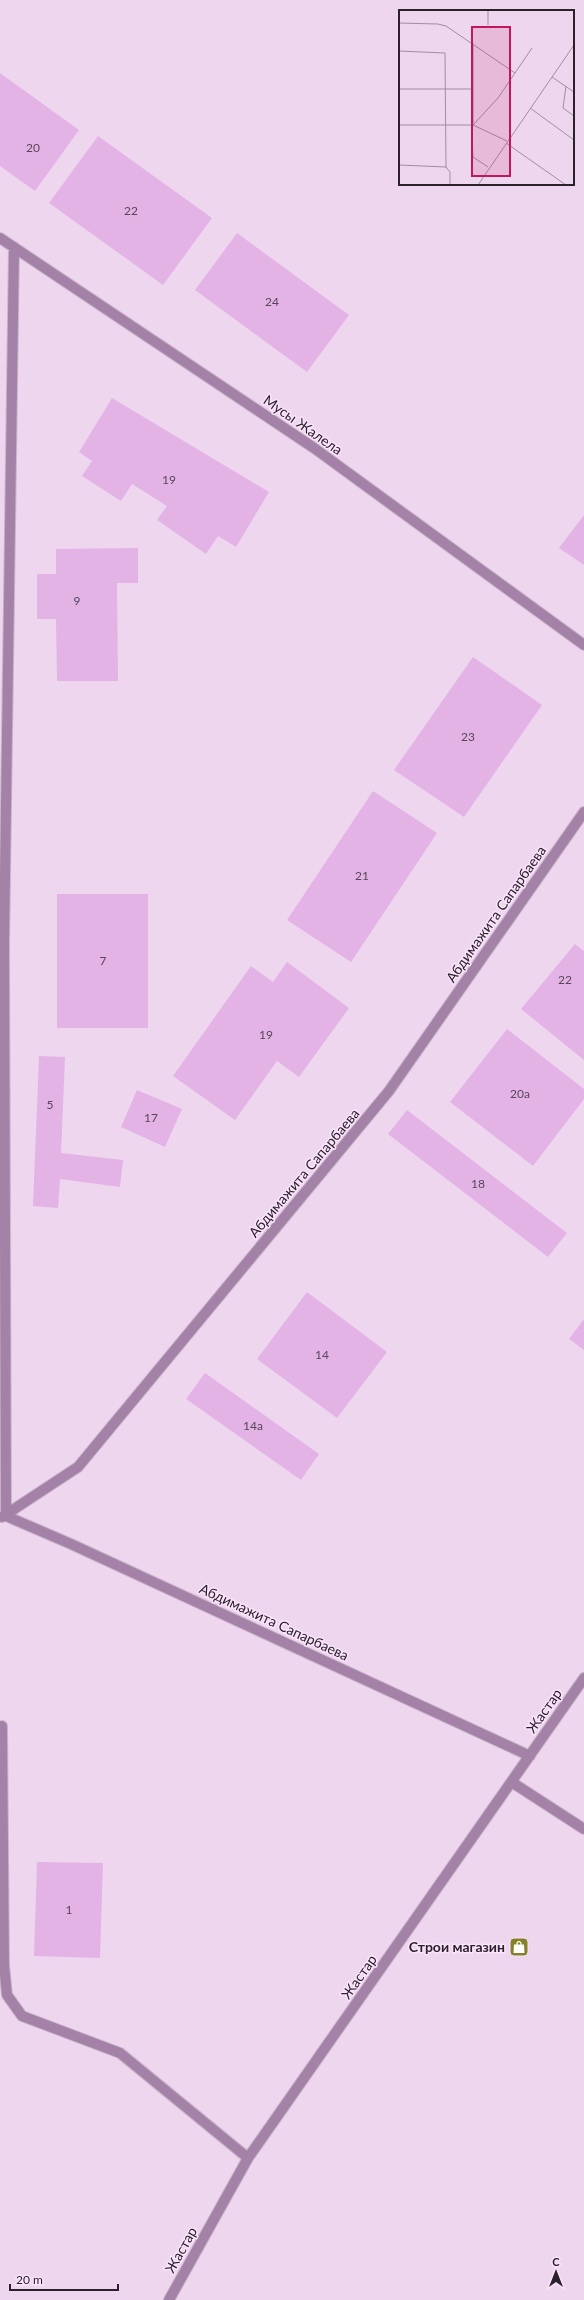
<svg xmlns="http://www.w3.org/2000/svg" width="584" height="2300" font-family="Lato,sans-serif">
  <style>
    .building { fill: #e3b3e6 }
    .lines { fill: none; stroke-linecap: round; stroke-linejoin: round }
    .minor-casing { stroke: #cbb5cc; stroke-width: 12 }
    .minor { stroke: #a482a7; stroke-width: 10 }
    .labels { text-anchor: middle; stroke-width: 3; stroke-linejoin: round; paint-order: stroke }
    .number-label { font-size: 12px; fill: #584659 }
    .street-label { font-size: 14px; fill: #2a212a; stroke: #fbe3fc }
    .poi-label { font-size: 14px; font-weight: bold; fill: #2a212a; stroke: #fbe3fc; text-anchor: end }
    .inset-road { fill: none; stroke: #a08ea0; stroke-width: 1 }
    .view { fill: #c2185b; fill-opacity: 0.15; stroke: #c2185b; stroke-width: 2 }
    .inset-edge { fill: none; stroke: #2a212a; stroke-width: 2 }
  </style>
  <rect width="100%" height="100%" fill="#eed6ef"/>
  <path class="building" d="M0 73 79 130 35 191 0 166Z
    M98 136 212 218 163 285 49 203Z
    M237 233 349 315 307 372 195 290Z
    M112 398 269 492 236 547 218 536 206 554 157 520 167 506 132 484 121 501 82 476 92 461 79 452Z
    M584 515V565L559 548Z
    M138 548V583H117L118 681H57L56 619H37V574H56V549Z
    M473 657 542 705 464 817 394 770Z
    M373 791 437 833 351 962 287 920Z
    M57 894H148V1028H57Z
    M575 944 584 951V1060L521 1009Z
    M287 962 349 1008 299 1077 277 1061 235 1120 173 1076 251 966 273 982Z
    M507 1029 584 1089V1099L533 1166 450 1102Z
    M39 1056 65 1057 61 1153 123 1160 120 1187 60 1179 58 1208 33 1206Z
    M137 1090 182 1109 165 1147 121 1127Z
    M407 1110 567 1233 548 1257 388 1134Z
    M307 1292 387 1352 337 1418 257 1359Z
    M584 1319V1350L569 1339Z
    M205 1373 319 1454 301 1480 186 1399Z
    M37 1862 103 1863 100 1958 34 1956Z"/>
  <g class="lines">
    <g class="minor-casing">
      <path id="minor" d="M0 238 314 448 584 645
        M6 1516 4 946 14 247
        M6 1516 71 1544 530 1756
        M2 1517 78 1467 389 1091 584 812
        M2 1726 4 1965 7 1995 22 2016 120 2053 248 2158
        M513 1783 584 1829
        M169 2300 248 2158 584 1678"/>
    </g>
    <use href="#minor" class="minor"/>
  </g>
  <defs>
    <g id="shop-square" transform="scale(1)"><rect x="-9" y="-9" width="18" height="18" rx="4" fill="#868028" stroke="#fbe3fc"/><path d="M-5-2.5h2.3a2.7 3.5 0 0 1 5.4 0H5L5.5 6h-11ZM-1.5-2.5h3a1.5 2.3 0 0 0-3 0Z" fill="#fff"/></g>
  </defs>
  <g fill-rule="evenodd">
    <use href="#shop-square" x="519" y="1947"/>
  </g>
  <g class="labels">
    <g class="number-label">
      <text x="33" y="152">20</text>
      <text x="131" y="215">22</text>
      <text x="272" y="306">24</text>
      <text x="169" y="484">19</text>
      <text x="77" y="605">9</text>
      <text x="468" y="741">23</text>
      <text x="362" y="880">21</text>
      <text x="103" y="965">7</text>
      <text x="565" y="984">22</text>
      <text x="266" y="1039">19</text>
      <text x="520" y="1098">20а</text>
      <text x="50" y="1109">5</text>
      <text x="151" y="1122">17</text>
      <text x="478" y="1188">18</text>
      <text x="322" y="1359">14</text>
      <text x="253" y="1430">14а</text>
      <text x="69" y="1914">1</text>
    </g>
    <g class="street-label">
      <text transform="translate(303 425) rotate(35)" y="5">Мусы Жалела</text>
      <text transform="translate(496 914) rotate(-55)" y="5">Абдимажита Сапарбаева</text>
      <text transform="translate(304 1173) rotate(-50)" y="5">Абдимажита Сапарбаева</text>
      <text transform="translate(274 1622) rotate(25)" y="5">Абдимажита Сапарбаева</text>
      <text transform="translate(544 1711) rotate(-55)" y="5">Жастар</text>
      <text transform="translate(359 1977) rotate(-55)" y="5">Жастар</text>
      <text transform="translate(181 2250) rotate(-61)" y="5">Жастар</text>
    </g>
    <g class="poi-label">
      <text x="505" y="1952">Строи магазин</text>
    </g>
  </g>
  <g transform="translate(399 10)">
    <rect width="175" height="175" fill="#eed6ef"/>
    <path class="inset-road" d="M89 1V15M0 13 39 14 47 16 116 63M0 41 46 43 47 157 51 162V175M153 67 175 82M167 76 164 98 175 106M0 79H74M131 98 175 130M0 115H74L99 88 133 38M74 115V33M74 115 108 131M73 129 74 147 89 157M107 133 167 175M0 155 47 157M79 175 175 35"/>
    <path class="view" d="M73 17H111V166H73Z"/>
    <rect width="175" height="175" class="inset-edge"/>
  </g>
  <g transform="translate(556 2272)" stroke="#fbe3fc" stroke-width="3" paint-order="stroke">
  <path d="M0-3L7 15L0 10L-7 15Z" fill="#2a212a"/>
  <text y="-6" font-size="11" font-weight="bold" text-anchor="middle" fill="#2a212a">С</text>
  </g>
  <path d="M10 2284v6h108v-6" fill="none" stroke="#2a212a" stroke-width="2"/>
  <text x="16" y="2284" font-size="12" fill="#2a212a" stroke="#fbe3fc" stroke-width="3" paint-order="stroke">20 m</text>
</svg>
